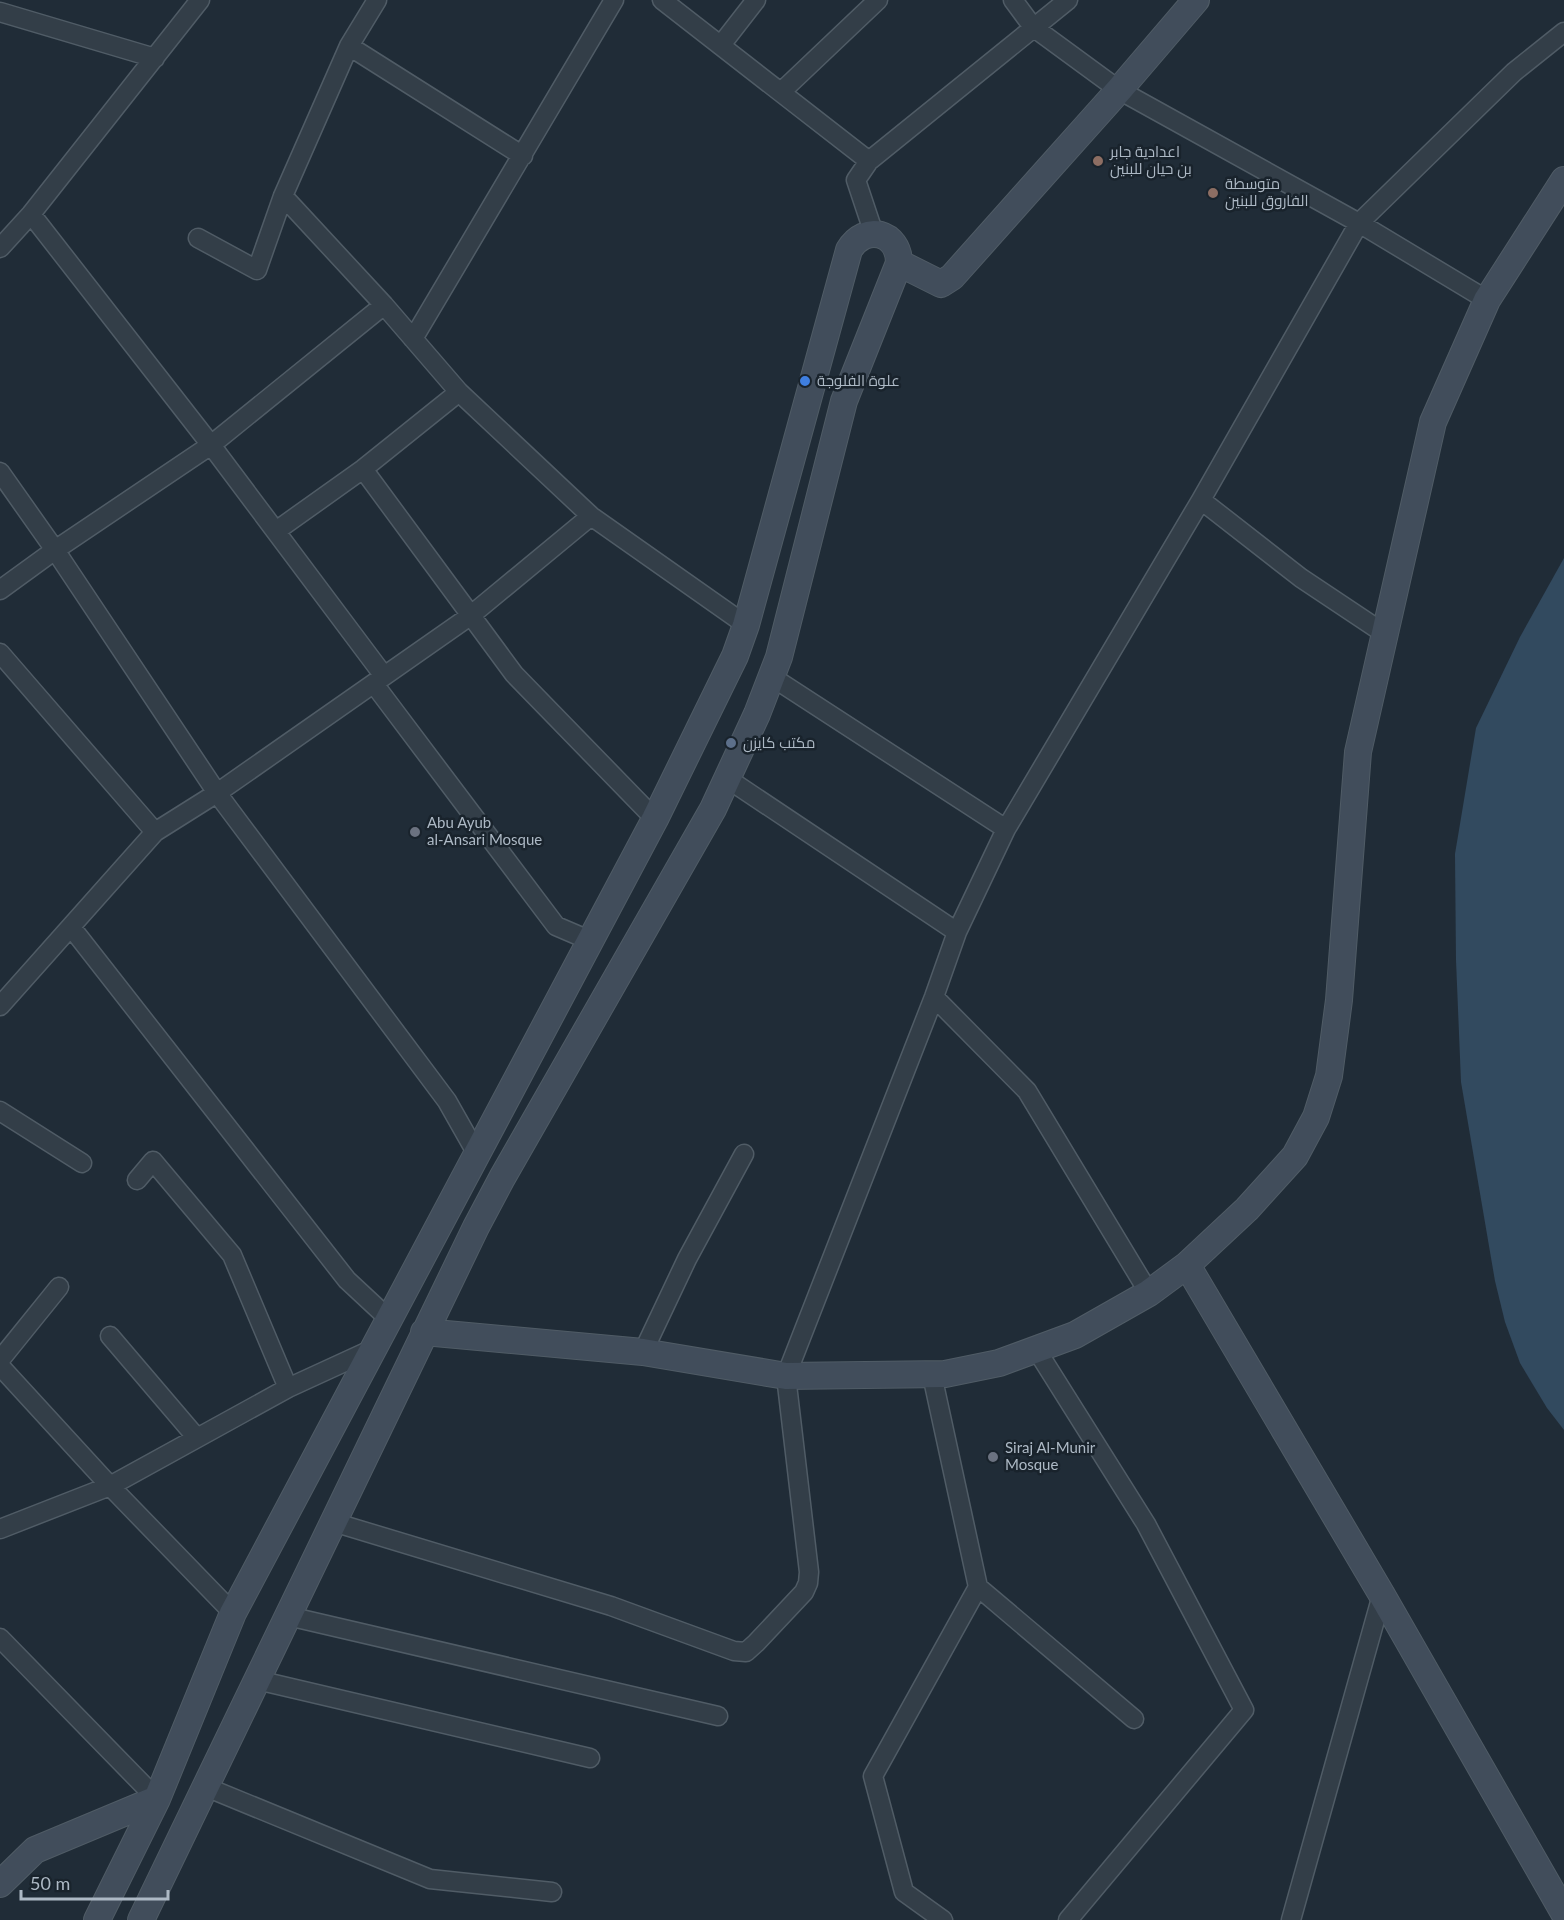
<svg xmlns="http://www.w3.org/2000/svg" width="1564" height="1920" font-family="Lato,Cairo,sans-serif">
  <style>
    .water { fill: #324a5f }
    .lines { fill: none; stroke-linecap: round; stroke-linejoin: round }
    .street-casing { stroke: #505c66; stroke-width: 21 }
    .secondary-casing { stroke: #505c66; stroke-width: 28 }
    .street { stroke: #333e48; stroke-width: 18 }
    .secondary { stroke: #414d5b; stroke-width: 26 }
    .education-dot { fill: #8d6e63; stroke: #19232c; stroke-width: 2 }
    .shop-dot { fill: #3f7fe0; stroke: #19232c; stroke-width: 2 }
    .service-dot { fill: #5c6f8a; stroke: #19232c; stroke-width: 2 }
    .worship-dot { fill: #6b7280; stroke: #19232c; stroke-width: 2 }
    .labels { text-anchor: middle; stroke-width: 5; stroke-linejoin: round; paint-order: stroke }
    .poi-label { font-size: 15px; fill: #adb9c5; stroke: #19232c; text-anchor: start }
  </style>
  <rect width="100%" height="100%" fill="#202c37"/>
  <path class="water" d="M1564 558V1430L1547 1408 1520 1363 1505 1322 1495 1281 1461 1082 1456 960 1455 854 1476 728 1520 637Z"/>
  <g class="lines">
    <g class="street-casing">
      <path id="street" d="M662 0 869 161 856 180 874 234
        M1013 0 1033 27 1119 90 1359 223 1487 300
        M0 12 155 58
        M721 45 756 0
        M349 46 523 156
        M781 92 878 0
        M869 161 1068 0
        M283 196 384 305 459 392 591 516 746 625
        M31 214 211 445 384 676
        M198 238 257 270 283 196 349 46 377 0
        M0 248 31 214 200 0
        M413 339 614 0
        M363 469 514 674 655 819
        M0 472 55 550 217 793 447 1101 477 1154
        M1201 500 1301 578 1385 634
        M276 531 363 469 459 392
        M0 590 55 550 211 445 384 305
        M0 653 155 832
        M772 677 1006 829
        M374 684 556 926 591 941
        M728 779 957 932
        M71 927 347 1280 390 1320
        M934 997 1027 1091 1149 1293
        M0 1006 155 832 217 793 470 616 591 516
        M0 1111 82 1163
        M137 1180 153 1161 232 1255 288 1388
        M110 1336 197 1438
        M1036 1349 1146 1524 1244 1710 1068 1920
        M643 1352 687 1259 744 1154
        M0 1360 59 1287
        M0 1366 110 1486 233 1613
        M932 1375 978 1587 1134 1719
        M333 1522 611 1606 734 1651 746 1652 756 1643 804 1592 808 1583 809 1572 786 1376 934 997 957 932 1006 829 1201 500 1359 223 1514 72 1564 32
        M0 1529 110 1486 288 1388 375 1348
        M288 1616 718 1716
        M0 1638 157 1799
        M257 1680 590 1758
        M206 1787 430 1879 552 1892
        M943 1920 904 1892 873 1776 978 1587
        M1291 1920 1382 1595"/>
    </g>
    <g class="secondary-casing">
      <path id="secondary" d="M899 263 941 284 952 277 1119 90 1196 0
        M1187 1265 1382 1595 1564 1913
        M424 1332 643 1352 786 1376 945 1374 999 1363 1075 1335 1149 1293 1187 1265 1247 1209 1295 1156 1316 1117 1329 1076 1339 1000 1358 752 1433 422 1487 300 1564 180
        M0 1884 35 1850 157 1799
        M97 1920 157 1799 233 1613 655 819 735 656 746 625 849 250C865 223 899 232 899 263L844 401 779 657 757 714 713 809 502 1178 476 1227 141 1920"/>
    </g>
    <use href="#street" class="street"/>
    <use href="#secondary" class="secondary"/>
  </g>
  <g class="education-dot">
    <circle cx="1098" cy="161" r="6"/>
    <circle cx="1213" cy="193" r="6"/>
  </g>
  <circle class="shop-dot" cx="805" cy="381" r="6"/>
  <circle class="service-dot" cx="731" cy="743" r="6"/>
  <g class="worship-dot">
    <circle cx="415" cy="832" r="6"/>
    <circle cx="993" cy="1457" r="6"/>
  </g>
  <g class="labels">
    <g class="poi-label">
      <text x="1110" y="157">اعدادية جابر<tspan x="1110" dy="17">بن حيان للبنين</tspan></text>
      <text x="1225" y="189">متوسطة<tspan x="1225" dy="17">الفاروق للبنين</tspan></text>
      <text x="817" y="386">علوة الفلوجة</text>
      <text x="743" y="748">مكتب كايزن</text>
      <text x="427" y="828">Abu Ayub<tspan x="427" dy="17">al-Ansari Mosque</tspan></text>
      <text x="1005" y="1453">Siraj Al-Munir<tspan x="1005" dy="17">Mosque</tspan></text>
    </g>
  </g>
  <path d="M21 1890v9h147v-9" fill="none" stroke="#adb9c5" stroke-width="3"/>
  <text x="30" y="1890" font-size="18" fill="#adb9c5" stroke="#19232c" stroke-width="4.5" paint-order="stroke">50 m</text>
</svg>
